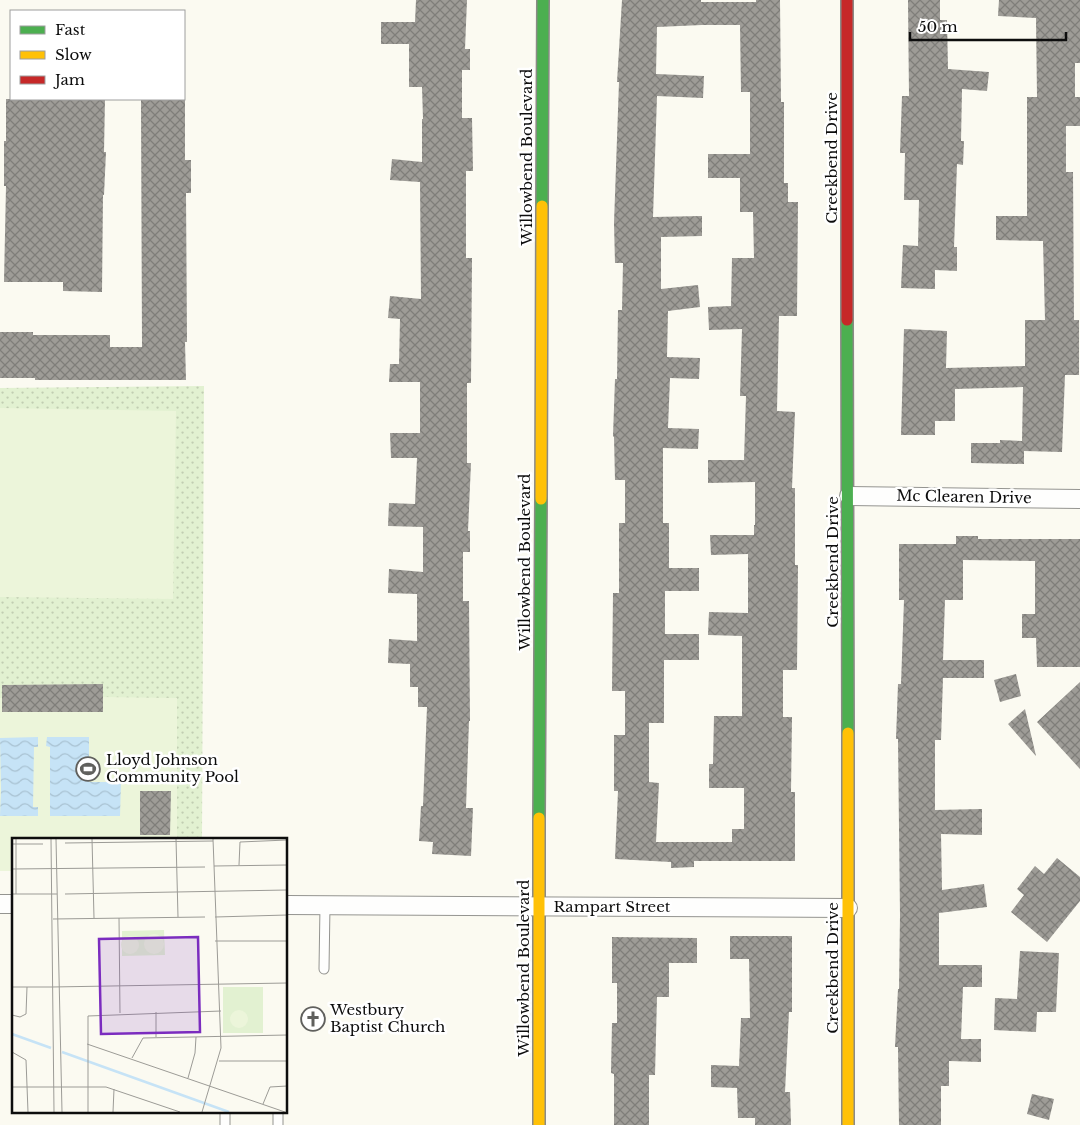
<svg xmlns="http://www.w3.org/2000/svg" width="1080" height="1125" font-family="'Libre Baskerville',serif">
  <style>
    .park { fill: url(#park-dots) }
    .pitch { fill: #ecf5da }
    .water { fill: url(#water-waves) }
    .building { fill: url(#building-cross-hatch); fill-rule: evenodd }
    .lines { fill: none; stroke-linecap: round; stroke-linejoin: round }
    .lane-casing { stroke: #949490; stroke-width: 11 }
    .street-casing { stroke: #949490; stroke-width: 20 }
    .fast-casing { stroke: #8b8a86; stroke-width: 14 }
    .slow-casing { stroke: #8b8a86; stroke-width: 14 }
    .jam-casing { stroke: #8b8a86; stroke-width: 14 }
    .lane { stroke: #fefefd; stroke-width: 9 }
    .street { stroke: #fefefd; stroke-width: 18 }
    .fast { stroke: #4caf50; stroke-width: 11 }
    .slow { stroke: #ffc107; stroke-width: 11 }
    .jam { stroke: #c62828; stroke-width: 11 }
    .labels { text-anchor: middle; stroke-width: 5; stroke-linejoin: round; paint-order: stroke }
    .street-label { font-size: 15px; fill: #0d0d0d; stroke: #fff }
    .poi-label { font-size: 15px; fill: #0d0d0d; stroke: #fff; text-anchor: start }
    .inset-river { fill: none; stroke: #c6e3f6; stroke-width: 2.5 }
    .inset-road { fill: none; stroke: #9c9b96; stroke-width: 1 }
    .view { fill: #7b2cbf; fill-opacity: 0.15; stroke: #7b2cbf; stroke-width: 2.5 }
    .inset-edge { fill: none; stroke: #0d0d0d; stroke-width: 2.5 }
  </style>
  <defs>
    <pattern id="park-dots" width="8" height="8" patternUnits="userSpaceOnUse" patternTransform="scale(1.25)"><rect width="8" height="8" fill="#e2f1d1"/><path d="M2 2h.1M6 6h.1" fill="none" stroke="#c1cdb2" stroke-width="1.8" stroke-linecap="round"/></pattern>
    <pattern id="water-waves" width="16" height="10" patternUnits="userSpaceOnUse" patternTransform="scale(1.25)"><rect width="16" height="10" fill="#c6e3f6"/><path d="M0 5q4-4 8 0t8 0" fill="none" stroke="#a9c2d2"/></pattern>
    <pattern id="building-cross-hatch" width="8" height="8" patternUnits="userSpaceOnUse" patternTransform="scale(1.25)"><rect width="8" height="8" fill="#9e9c97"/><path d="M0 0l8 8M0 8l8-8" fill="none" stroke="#7f7e7a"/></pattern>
  </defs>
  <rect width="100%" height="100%" fill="#fbfaf1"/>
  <path class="park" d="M204 386 202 839H14V871H0V388Z"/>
  <path class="pitch" d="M0 408 176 411 173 599 0 597Z
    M103 684V697L177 698V839H14V871H0V698H2V685Z"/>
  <path class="water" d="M38 737V747H34L33 807H38V816H0L1 790 0 738Z
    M47 737H89V782H121L120 816H50V747L46 746Z"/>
  <path class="building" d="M416 0H467L465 49H470V70H462V118H472L473 171H466V258H472L471 383H467V463H471L468 531H470V552H463V601H469L470 721H469L466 808H473L471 856 432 854 433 842 419 841 421 806H423L427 707H418V687H410V664L388 663 389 639 417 641V594L388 593 389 569 423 572V527L388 526 389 503 415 504 417 458H391L390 433H420V382H389L390 364H399L400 319 388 318 390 296 421 299 420 182 390 180 392 159 422 162V119H423L422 87H409V44H381V22H415Z
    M622 0H701V2H756V0H780L781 102H784V183H788V202H798L797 316H779L777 411 795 412 792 488H795V565H798L797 670H783V717H792L791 792H795V861H694V867L671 868V862L615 859 618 791H614V735H625V691H612L613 593H619V523H625V480H615L614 437 613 436 615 379H617L618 310H622L623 263H615L614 223 619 82H617ZM702 25H740L741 92H750V154H708V178H740V212H753L754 258H732L731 306 708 307 709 330 742 329 740 396H746L744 460H708V483L755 482V525H754V535H710L711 555 748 554V613L709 612 708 635 742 636V716H714L713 764H709V788H744V829H732V842H656L659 783 649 782V723H664V660H699V634H665V591H699V568H669V523H663V448L698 449 699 429 668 428 670 378 699 379 700 358 667 357 668 311 700 307 698 285 661 289V237L702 236V216L653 217 657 96 703 98 704 76 656 74 657 27Z
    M908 0H940V20H947L948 69 989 72 987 91 962 89 961 141H964L963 165 957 164 954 247H957V271L935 270V289L901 288 903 245 918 246 919 200H904L905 153H900L902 96H909Z
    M999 0H1080V63H1075V97H1080V126H1066V172H1073L1074 320H1079V375H1065L1062 452 1024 451V464L971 463V443H1000V440L1022 441 1023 387 955 389V421H935V435H901L904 329 947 331 946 368 1025 366V320H1045L1043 241 996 240V216H1027V97H1037L1036 18 998 16Z
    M6 99H105L104 152H106L104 195H103L102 292 63 291V282H4L6 186H4V141H6Z
    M141 99H185V160H191V193H186L187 342H185L186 380H35V378H0V332H33V335H110V347H142Z
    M956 536H978V539H1080V667H1037L1036 638H1022V614H1035V561L963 560V600H945L943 660H984V678H943L941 740H935V810L982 809V835L941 834 942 890 984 884 987 907 939 913V965H982V987H963L961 1039H981V1062L949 1061V1086H941V1125H899L898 1047H895L898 989H899L900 915 898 739H896L898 684H901L904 600H899V544H956Z
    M1016 674 1021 696 1000 702 994 680Z
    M1080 682V769L1037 722Z
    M103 684V712H2V685Z
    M1025 709 1036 756 1008 724Z
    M140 791H171L170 835H140Z
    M1057 858 1080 877V901L1047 942 1011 912 1024 895 1017 889 1035 866 1044 874Z
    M730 936H792V1012H789L785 1092H790L791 1125H755V1118H738L737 1088 711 1087V1065L739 1066 741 1018H750L749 959H730Z
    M612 937 697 938V963H669V997H657L655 1075H649V1125H614V1074L611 1073 612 1023H617V983H612Z
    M1020 951 1059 953 1056 1012H1037L1036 1032 994 1030 995 998 1017 999Z
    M1032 1094 1054 1099 1049 1120 1027 1114Z"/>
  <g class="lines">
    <g class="lane-casing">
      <path id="lane" d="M324 969 325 906
        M225 1125V1111
        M278 1125V1111"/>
    </g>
    <g class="street-casing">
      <path id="street" d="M849 496 1080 499
        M0 904H14
        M286 905 848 908"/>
    </g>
    <g class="fast-casing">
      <path id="fast" d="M542 206 543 0
        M847 320 848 733
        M539 818 541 499"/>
    </g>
    <g class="slow-casing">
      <path id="slow" d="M541 499 542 206
        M848 733V1125
        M539 1125V818"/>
    </g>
    <g class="jam-casing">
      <path id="jam" d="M847 0V320"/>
    </g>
    <use href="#lane" class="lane"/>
    <use href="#street" class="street"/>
    <use href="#fast" class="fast"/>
    <use href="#slow" class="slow"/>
    <use href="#jam" class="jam"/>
  </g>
  <defs>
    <g id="stadium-ring" transform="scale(1.25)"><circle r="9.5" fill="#fff" stroke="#60605d" stroke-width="1.5"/><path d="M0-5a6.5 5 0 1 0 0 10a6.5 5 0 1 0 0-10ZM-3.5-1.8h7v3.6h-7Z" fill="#60605d"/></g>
    <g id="church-ring" transform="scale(1.25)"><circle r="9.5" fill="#fff" stroke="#60605d" stroke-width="1.5"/><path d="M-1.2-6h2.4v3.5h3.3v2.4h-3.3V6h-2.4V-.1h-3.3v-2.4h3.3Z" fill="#60605d"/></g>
  </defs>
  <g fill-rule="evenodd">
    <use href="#stadium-ring" x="88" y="769"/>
    <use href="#church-ring" x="313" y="1019"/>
  </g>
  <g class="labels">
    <g class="street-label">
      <text transform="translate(527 157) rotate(-90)" y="5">Willowbend Boulevard</text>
      <text transform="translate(832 158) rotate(-90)" y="5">Creekbend Drive</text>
      <text transform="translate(964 497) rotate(1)" y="5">Mc Clearen Drive</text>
      <text transform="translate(525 562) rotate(-90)" y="5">Willowbend Boulevard</text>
      <text transform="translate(833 562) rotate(-90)" y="5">Creekbend Drive</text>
      <text x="612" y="912">Rampart Street</text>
      <text transform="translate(524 968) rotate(-90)" y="5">Willowbend Boulevard</text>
      <text transform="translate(833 968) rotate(-90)" y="5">Creekbend Drive</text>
    </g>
    <g class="poi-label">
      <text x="106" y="765">Lloyd Johnson<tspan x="106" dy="17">Community Pool</tspan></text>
      <text x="330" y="1015">Westbury<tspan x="330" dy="17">Baptist Church</tspan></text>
    </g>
  </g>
  <g transform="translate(12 838)">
    <rect width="275" height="275" fill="#fbfaf1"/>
    <path d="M152 92 153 117 110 118V93ZM211 149H251V195H211Z" fill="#e2f1d1"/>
    <path d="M132 106a10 10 0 1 1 20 0a10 10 0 1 1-20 0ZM109 107a9 9 0 1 1 18 0a9 9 0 1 1-18 0ZM218 181a9 9 0 1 1 18 0a9 9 0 1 1-18 0Z" fill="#ecf5da"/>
    <path class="inset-river" d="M0 196 39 210M50 214 217 274"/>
    <path class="inset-road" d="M4 1V56M39 1 42 274M44 1 50 274M80 1 82 80M164 1 166 79M53 5 201 3M0 6H31M227 27 228 4 275 2M202 28 275 27M0 31 193 29M0 56H45M53 56 275 52M203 79 275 77M107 80 108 175M41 81 193 79M203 103H275M0 149H40M40 149 275 145M144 174V199M0 177 8 179 14 176 15 149M75 206 273 274M0 214 14 222 16 274M120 220 131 200 275 197M207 223H275M176 240 183 215 184 199M0 249H94L168 274M251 266 258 249 275 248M76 274V178L209 173M101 274 102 251M190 274 209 210 201 1"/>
    <path class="view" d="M186 99 188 194 89 196 87 101Z"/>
    <rect width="275" height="275" class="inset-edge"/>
  </g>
  <rect x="10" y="10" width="175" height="90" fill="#ffffff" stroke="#9e9e9e"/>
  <rect x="20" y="26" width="25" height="8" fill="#4caf50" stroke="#9e9e9e"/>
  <text x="55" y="35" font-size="15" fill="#0d0d0d">Fast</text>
  <rect x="20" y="51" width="25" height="8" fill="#ffc107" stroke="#9e9e9e"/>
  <text x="55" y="60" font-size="15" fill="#0d0d0d">Slow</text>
  <rect x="20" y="76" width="25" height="8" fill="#c62828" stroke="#9e9e9e"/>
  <text x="55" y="85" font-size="15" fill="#0d0d0d">Jam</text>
  <path d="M910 32v8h156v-8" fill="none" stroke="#0d0d0d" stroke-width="2.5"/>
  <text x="918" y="32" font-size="15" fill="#0d0d0d" stroke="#ffffff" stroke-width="4" paint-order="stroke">50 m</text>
</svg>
